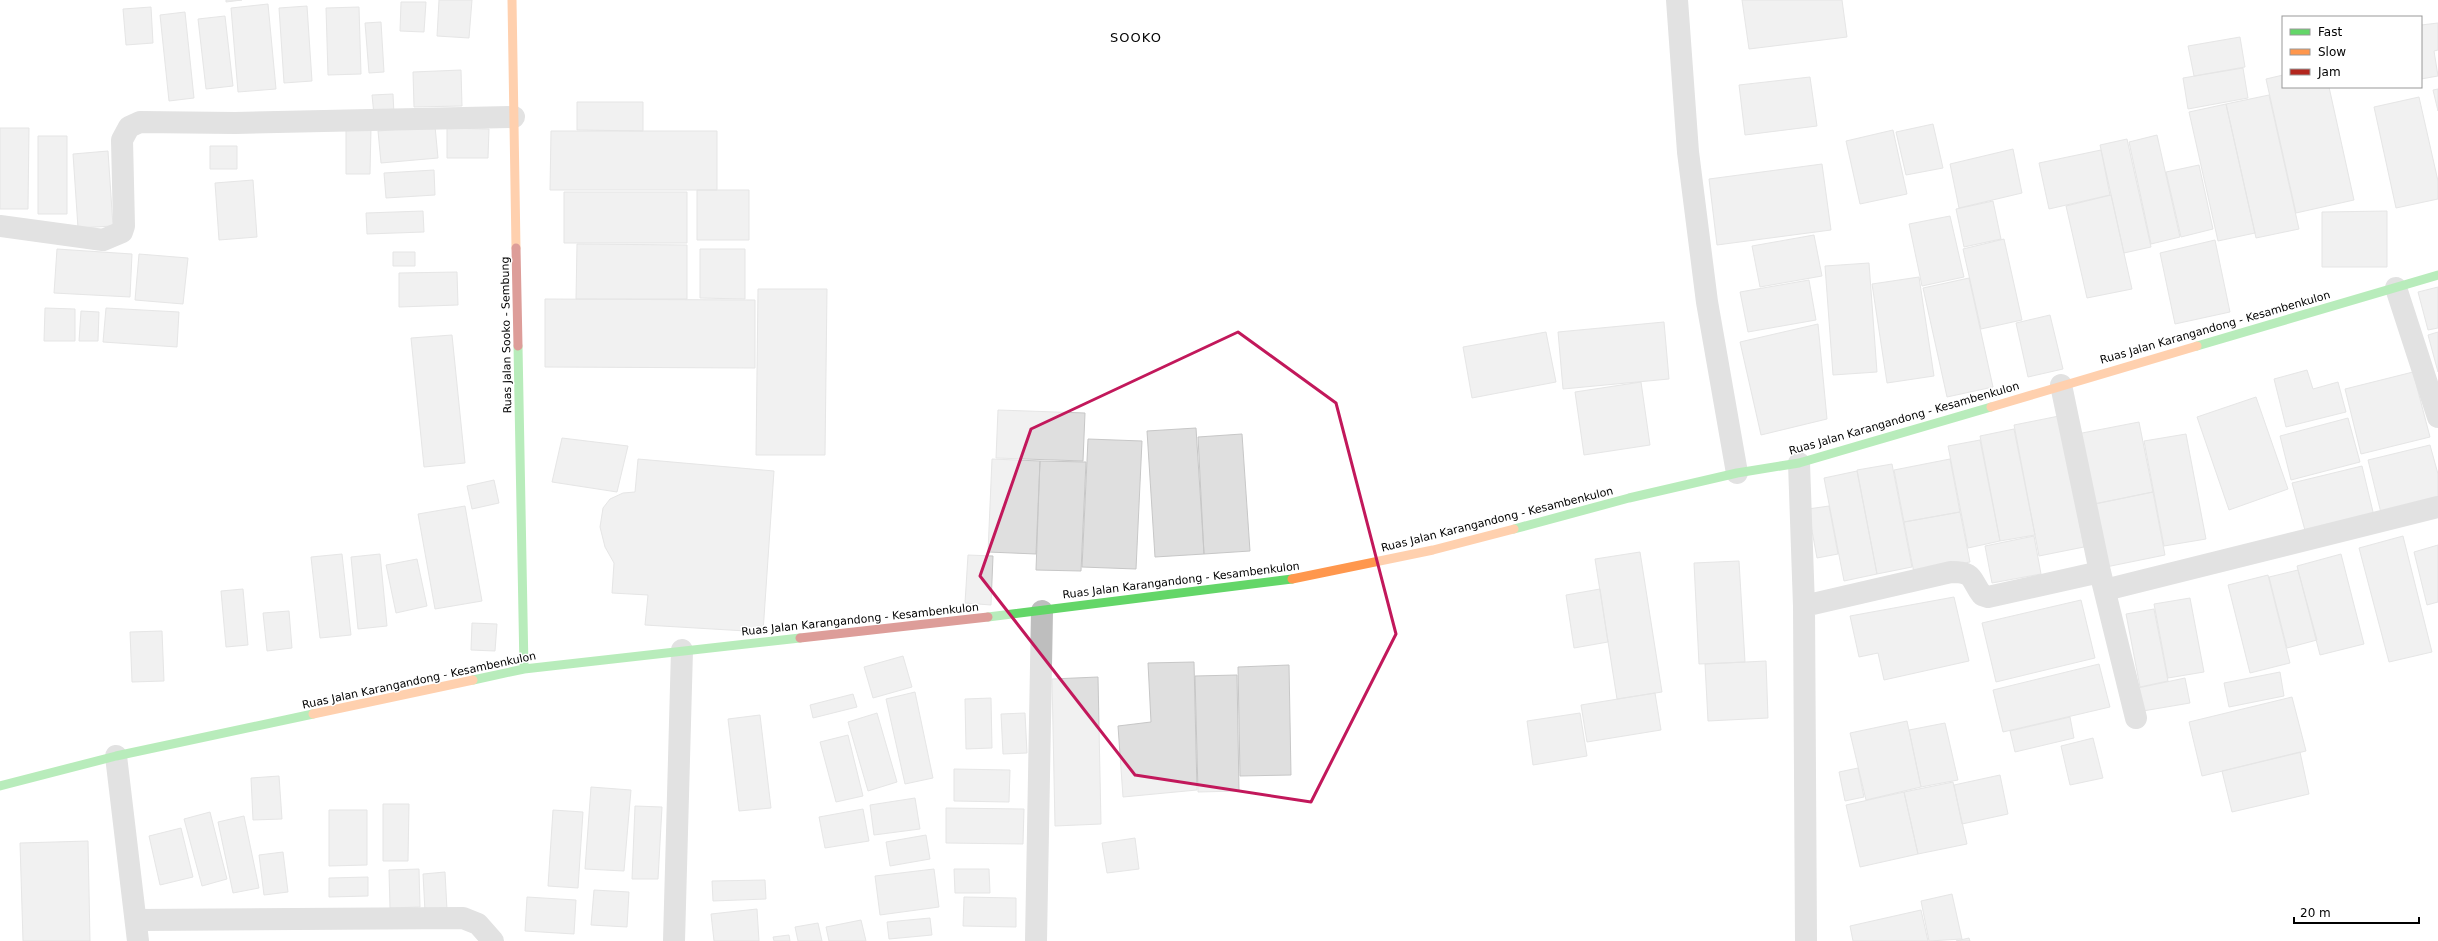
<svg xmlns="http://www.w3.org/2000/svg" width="2438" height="941" font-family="'DejaVu Sans',sans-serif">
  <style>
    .building { fill: #dfdfdf; stroke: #c7c7c7 }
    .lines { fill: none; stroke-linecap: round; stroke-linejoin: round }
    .street { stroke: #bebebe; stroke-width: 22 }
    .fast { stroke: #63d668; stroke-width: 9 }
    .slow { stroke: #ff974d; stroke-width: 9 }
    .jam { stroke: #b3261e; stroke-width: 9 }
    .marked { fill: none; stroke: #c2185b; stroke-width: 3; stroke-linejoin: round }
    .labels { text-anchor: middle; stroke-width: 3; stroke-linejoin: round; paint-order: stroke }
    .street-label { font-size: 11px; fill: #000; stroke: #fff }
    .quarter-label { font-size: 13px; letter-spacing: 1px; fill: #000; stroke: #fff }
  </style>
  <rect width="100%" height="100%" fill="#fff"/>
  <path class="building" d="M226 0H242L226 2Z
    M439 0H472L469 38 437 36Z
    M1742 0H1842L1847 37 1749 49Z
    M401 2H426L424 32 400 31Z
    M268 4 276 89 238 92 231 8Z
    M307 6 312 81 284 83 279 8Z
    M151 7 153 43 126 45 123 9Z
    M359 7 361 74 328 75 326 8Z
    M185 12 194 98 169 101 160 15Z
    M225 16 233 86 206 89 198 19Z
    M381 22 384 72 369 73 365 23Z
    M2438 23V50L2434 51 2438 76 2421 79V25Z
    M2240 37 2245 67 2194 76 2188 46Z
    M2243 68 2248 98 2188 109 2183 78Z
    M461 70 462 106 414 107 413 72Z
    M2283 75V87H2329L2354 200 2296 213 2266 79Z
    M1810 77 1817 126 1745 135 1739 85Z
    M2438 89V111L2433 90Z
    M393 94 394 114 374 115 372 95Z
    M2269 95 2299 229 2256 238 2226 104Z
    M2419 97 2438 181V199L2396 208 2374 107Z
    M577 102H643V131L577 130Z
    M2226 104 2255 233 2218 241 2189 112Z
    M1933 124 1943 168 1906 175 1896 132Z
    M435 126 438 158 381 163 378 131Z
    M346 127 371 128 370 174H346Z
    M0 128H29L28 209H0Z
    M447 128 489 129 488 158H447Z
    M1893 130 1907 194 1860 204 1846 141Z
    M551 131H717V190H550Z
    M2157 135 2180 237 2151 244 2129 142Z
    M38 136H67V214H38Z
    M2127 139 2151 247 2124 253 2100 145Z
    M210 146H237V169H210Z
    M2013 149 2022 193 1959 208 1950 164Z
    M2101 150 2110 195 2049 209 2039 163Z
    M108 151 113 226 78 228 73 154Z
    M1822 164 1831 230 1717 245 1709 179Z
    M2199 165 2213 229 2181 237 2166 172Z
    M434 170 435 195 386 198 384 173Z
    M253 180 257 237 219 240 215 183Z
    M697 190H749V240H697Z
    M564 192H687V243H564Z
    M2111 195 2132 289 2087 298 2066 206Z
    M1993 201 2001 239 1964 247 1956 209Z
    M423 211 424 232 367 234 366 213Z
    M2387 211V267H2322V212Z
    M1950 216 1964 277 1922 286 1909 224Z
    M1814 235 1822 276 1760 287 1752 246Z
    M2004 239 2022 320 1981 329 1963 249Z
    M2215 240 2230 312 2175 324 2160 253Z
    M577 244 687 245V299H576Z
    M57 249 132 254 130 297 54 293Z
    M700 249H745V299L700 298Z
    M393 252H415V266H393Z
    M139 254 188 258 183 304 135 300Z
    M1869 263 1877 372 1833 375 1825 266Z
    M457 272 458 305 399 307V273Z
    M1919 277 1934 376 1887 383 1872 284Z
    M1969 278 1993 387 1947 397 1923 288Z
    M1809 280 1816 320 1748 332 1740 292Z
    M2438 287V328L2428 330 2418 292Z
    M758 289H827L825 455H756Z
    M545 299 755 300V368L545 367Z
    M45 308 75 309V341H44Z
    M106 308 179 312 177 347 103 342Z
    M81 311 99 312 98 341H79Z
    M2050 315 2063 369 2028 377 2016 323Z
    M1664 322 1669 379 1563 389 1558 332Z
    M1818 324 1827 419 1761 435 1740 342Z
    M1546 332 1556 382 1472 398 1463 347Z
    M2438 332V372L2428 335Z
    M452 335 465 463 424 467 411 338Z
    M2307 370 2313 389 2338 382 2346 412 2286 427 2274 379Z
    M2413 372 2430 437 2361 454 2345 389Z
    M1641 382 1650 445 1584 455 1575 392Z
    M2256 397 2288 489 2229 510 2197 417Z
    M998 410 1085 413 1083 461 996 458Z
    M2059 416 2084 547 2039 556 2014 425Z
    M2348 418 2360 462 2291 480 2280 436Z
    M2139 422 2153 492 2090 505 2077 434Z
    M1196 428 1204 554 1155 557 1147 431Z
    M2014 429 2035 535 2000 541 1980 436Z
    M1242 434 1250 551 1204 554 1198 437Z
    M2186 434 2206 539 2164 546 2144 441Z
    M562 438 628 446 617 492 552 482Z
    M1088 439 1142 441 1136 569 1082 567Z
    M1980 440 2000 541 1968 548 1948 446Z
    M2430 445 2438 474V502L2382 517 2368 460Z
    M638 459 774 471 763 632 645 625 648 595 612 593 614 563 605 547 600 527 603 508 610 499 623 493 635 492Z
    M992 459 1040 461 1036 554 988 552Z
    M1950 459 1960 512 1904 522 1894 470Z
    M1040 461 1086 462 1081 571 1036 570Z
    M1892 464 1912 567 1877 574 1857 470Z
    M2362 466 2374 516 2306 534 2292 483Z
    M1857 471 1877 574 1844 581 1824 478Z
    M494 480 499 503 472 509 467 486Z
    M2153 492 2165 555 2106 567 2094 504Z
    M465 506 482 601 435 609 418 514Z
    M1829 506 1838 554 1817 558 1808 509Z
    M1960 512 1970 562 1914 573 1904 522Z
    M2034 536 2041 574 1992 583 1985 546Z
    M2403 536 2432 652 2389 662 2359 548Z
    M2438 545V602L2427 605 2414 552Z
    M1640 552 1662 692 1617 699 1595 559Z
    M342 554 351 635 320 638 311 557Z
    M380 554 387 626 358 629 351 557Z
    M2341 554 2364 644 2320 655 2297 566Z
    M968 555 993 556 991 605 965 603Z
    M417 559 427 606 396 613 386 565Z
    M1739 561 1745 662 1699 664 1694 563Z
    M2298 570 2317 640 2287 648 2269 577Z
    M2268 575 2290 663 2250 673 2228 585Z
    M243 589 248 645 226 647 221 591Z
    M1600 589 1608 642 1574 648 1566 595Z
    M1954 597 1969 661 1884 680 1878 653 1859 657 1850 616Z
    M2190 598 2204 672 2168 678 2154 604Z
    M2081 600 2095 658 1996 682 1982 623Z
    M2154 609 2168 681 2140 687 2126 614Z
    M289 611 292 648 267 651 263 613Z
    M472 623 497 624 495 651 471 650Z
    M162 631 164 681 132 682 130 632Z
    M903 656 912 687 873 698 864 667Z
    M1766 661 1768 718 1708 721 1705 664Z
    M1194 662 1197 790 1123 797 1118 726 1151 722 1148 663Z
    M2099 664 2110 707 2003 732 1993 690Z
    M1289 665 1291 775 1240 776 1238 667Z
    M2280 672 2284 696 2229 707 2224 683Z
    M1237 675 1239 791 1198 792 1195 676Z
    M1098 677 1101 824 1055 826 1052 679Z
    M2185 678 2190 703 2137 712 2133 689Z
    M915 692 933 778 905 784 886 699Z
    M1655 693 1661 730 1587 742 1581 705Z
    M853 694 857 707 813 718 810 705Z
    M2292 697 2306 751 2202 776 2189 722Z
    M991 698 992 748 966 749 965 699Z
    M877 713 897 782 868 791 848 722Z
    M1025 713 1027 753 1003 754 1001 714Z
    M1580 713 1587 756 1533 765 1527 721Z
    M760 715 771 808 739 811 728 719Z
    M2070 717 2074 738 2015 752 2010 731Z
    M1907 721 1921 787 1866 800 1850 733Z
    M1945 723 1958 780 1921 787 1909 730Z
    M848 735 863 796 836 802 820 742Z
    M2093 738 2103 778 2070 785 2061 746Z
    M2300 752 2309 794 2232 812 2222 771Z
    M1858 768 1864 797 1845 801 1839 772Z
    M954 769 1010 770 1009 802 954 801Z
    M2000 775 2008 814 1962 824 1954 785Z
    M279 776 282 819 253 820 251 778Z
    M1953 782 1967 844 1918 854 1904 792Z
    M591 787 631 790 624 871 585 869Z
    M1904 792 1918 854 1860 867 1846 805Z
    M915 798 920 829 874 835 870 805Z
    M383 804H409L408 861H383Z
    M635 806 662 807 658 879H632Z
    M946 808 1024 809 1023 844 946 843Z
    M863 809 869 841 825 848 819 817Z
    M329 810H367V865L329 866Z
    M553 810 583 812 578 888 548 886Z
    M210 812 227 879 202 886 184 819Z
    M244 816 259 888 233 893 218 822Z
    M181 828 193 877 160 885 149 836Z
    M926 835 930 859 890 866 886 842Z
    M1135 838 1139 869 1107 873 1102 843Z
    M88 841 90 941H23L20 843Z
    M283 852 288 892 264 895 259 855Z
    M419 869 420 907 390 908 389 870Z
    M934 869 939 907 880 915 875 876Z
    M954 869H989L990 893H955Z
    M445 872 447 910 425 912 423 874Z
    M368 877V896L329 897V878Z
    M765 880 766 899 713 901 712 881Z
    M594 890 629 892 627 927 591 925Z
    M1952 894 1962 939 1929 941 1921 901Z
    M527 897 576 900 574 934 525 931Z
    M964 897 1016 898V927L963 926Z
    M757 909 759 941H714L711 914Z
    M1921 910 1928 941H1853L1850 926Z
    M930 918 932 935 889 939 887 922Z
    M861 920 866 941H829L826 927Z
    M818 923 822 941H798L795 927Z
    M789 935 790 941H774L773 937Z
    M1969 938 1970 941H1956Z"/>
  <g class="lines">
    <path class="street" d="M1677 0 1688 152 1707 302 1737 473
      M0 226 103 240 122 232 124 226 122 140 129 127 140 122 235 123 514 117
      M2396 288 2438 417
      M2061 385 2100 572 2136 718
      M1799 463 1804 606 1806 941
      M2105 590 2438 507
      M1804 606 1951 572C1975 572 1970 579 1982 595L1988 597 2100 572
      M116 756 138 941
      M137 920 463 918 478 924 493 941
      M674 941 682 650
      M1036 941 1042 611"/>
    <path class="fast" d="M518 346 524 669
      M2197 346 2438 275
      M1514 529 1629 498 1737 473 1799 463 1991 407
      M988 617 1292 579
      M473 680 524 669 800 638
      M0 786 116 756 313 714"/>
    <path class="slow" d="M512 0 516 248
      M1991 407 2197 346
      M1292 579 1433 550 1514 529
      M313 714 473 680"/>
    <path class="jam" d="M516 248 518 346
      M800 638 988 617"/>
  </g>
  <path d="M0 0H2438V941H0ZM1238 332 1336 403 1396 634 1311 802 1135 775 980 576 1031 429Z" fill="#fff" fill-opacity=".55" fill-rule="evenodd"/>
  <path class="marked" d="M1238 332 1336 403 1396 634 1311 802 1135 775 980 576 1031 429Z"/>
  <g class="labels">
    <g class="street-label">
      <text transform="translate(2215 327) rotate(-16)" y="4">Ruas Jalan Karangandong - Kesambenkulon</text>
      <text transform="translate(506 335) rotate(-91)" y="4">Ruas Jalan Sooko - Sembung</text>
      <text transform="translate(1904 418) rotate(-16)" y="4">Ruas Jalan Karangandong - Kesambenkulon</text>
      <text transform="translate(1497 519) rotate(-14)" y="4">Ruas Jalan Karangandong - Kesambenkulon</text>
      <text transform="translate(1181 580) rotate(-7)" y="4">Ruas Jalan Karangandong - Kesambenkulon</text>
      <text transform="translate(860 619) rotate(-6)" y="4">Ruas Jalan Karangandong - Kesambenkulon</text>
      <text transform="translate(419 680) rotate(-12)" y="4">Ruas Jalan Karangandong - Kesambenkulon</text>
    </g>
    <g class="quarter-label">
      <text x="1136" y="42">SOOKO</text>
    </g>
  </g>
  <rect x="2282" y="16" width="140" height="72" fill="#ffffff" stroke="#999999"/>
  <rect x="2290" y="29" width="20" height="6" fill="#63d668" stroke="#999999"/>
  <text x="2318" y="36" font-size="12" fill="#000000">Fast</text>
  <rect x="2290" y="49" width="20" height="6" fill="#ff974d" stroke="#999999"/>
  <text x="2318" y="56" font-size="12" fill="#000000">Slow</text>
  <rect x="2290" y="69" width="20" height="6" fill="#b3261e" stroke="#999999"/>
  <text x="2318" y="76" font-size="12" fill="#000000">Jam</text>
  <path d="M2294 917v6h125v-6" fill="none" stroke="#000000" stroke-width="2"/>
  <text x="2300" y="917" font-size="12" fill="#000000" stroke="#ffffff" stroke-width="3" paint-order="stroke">20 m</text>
</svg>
